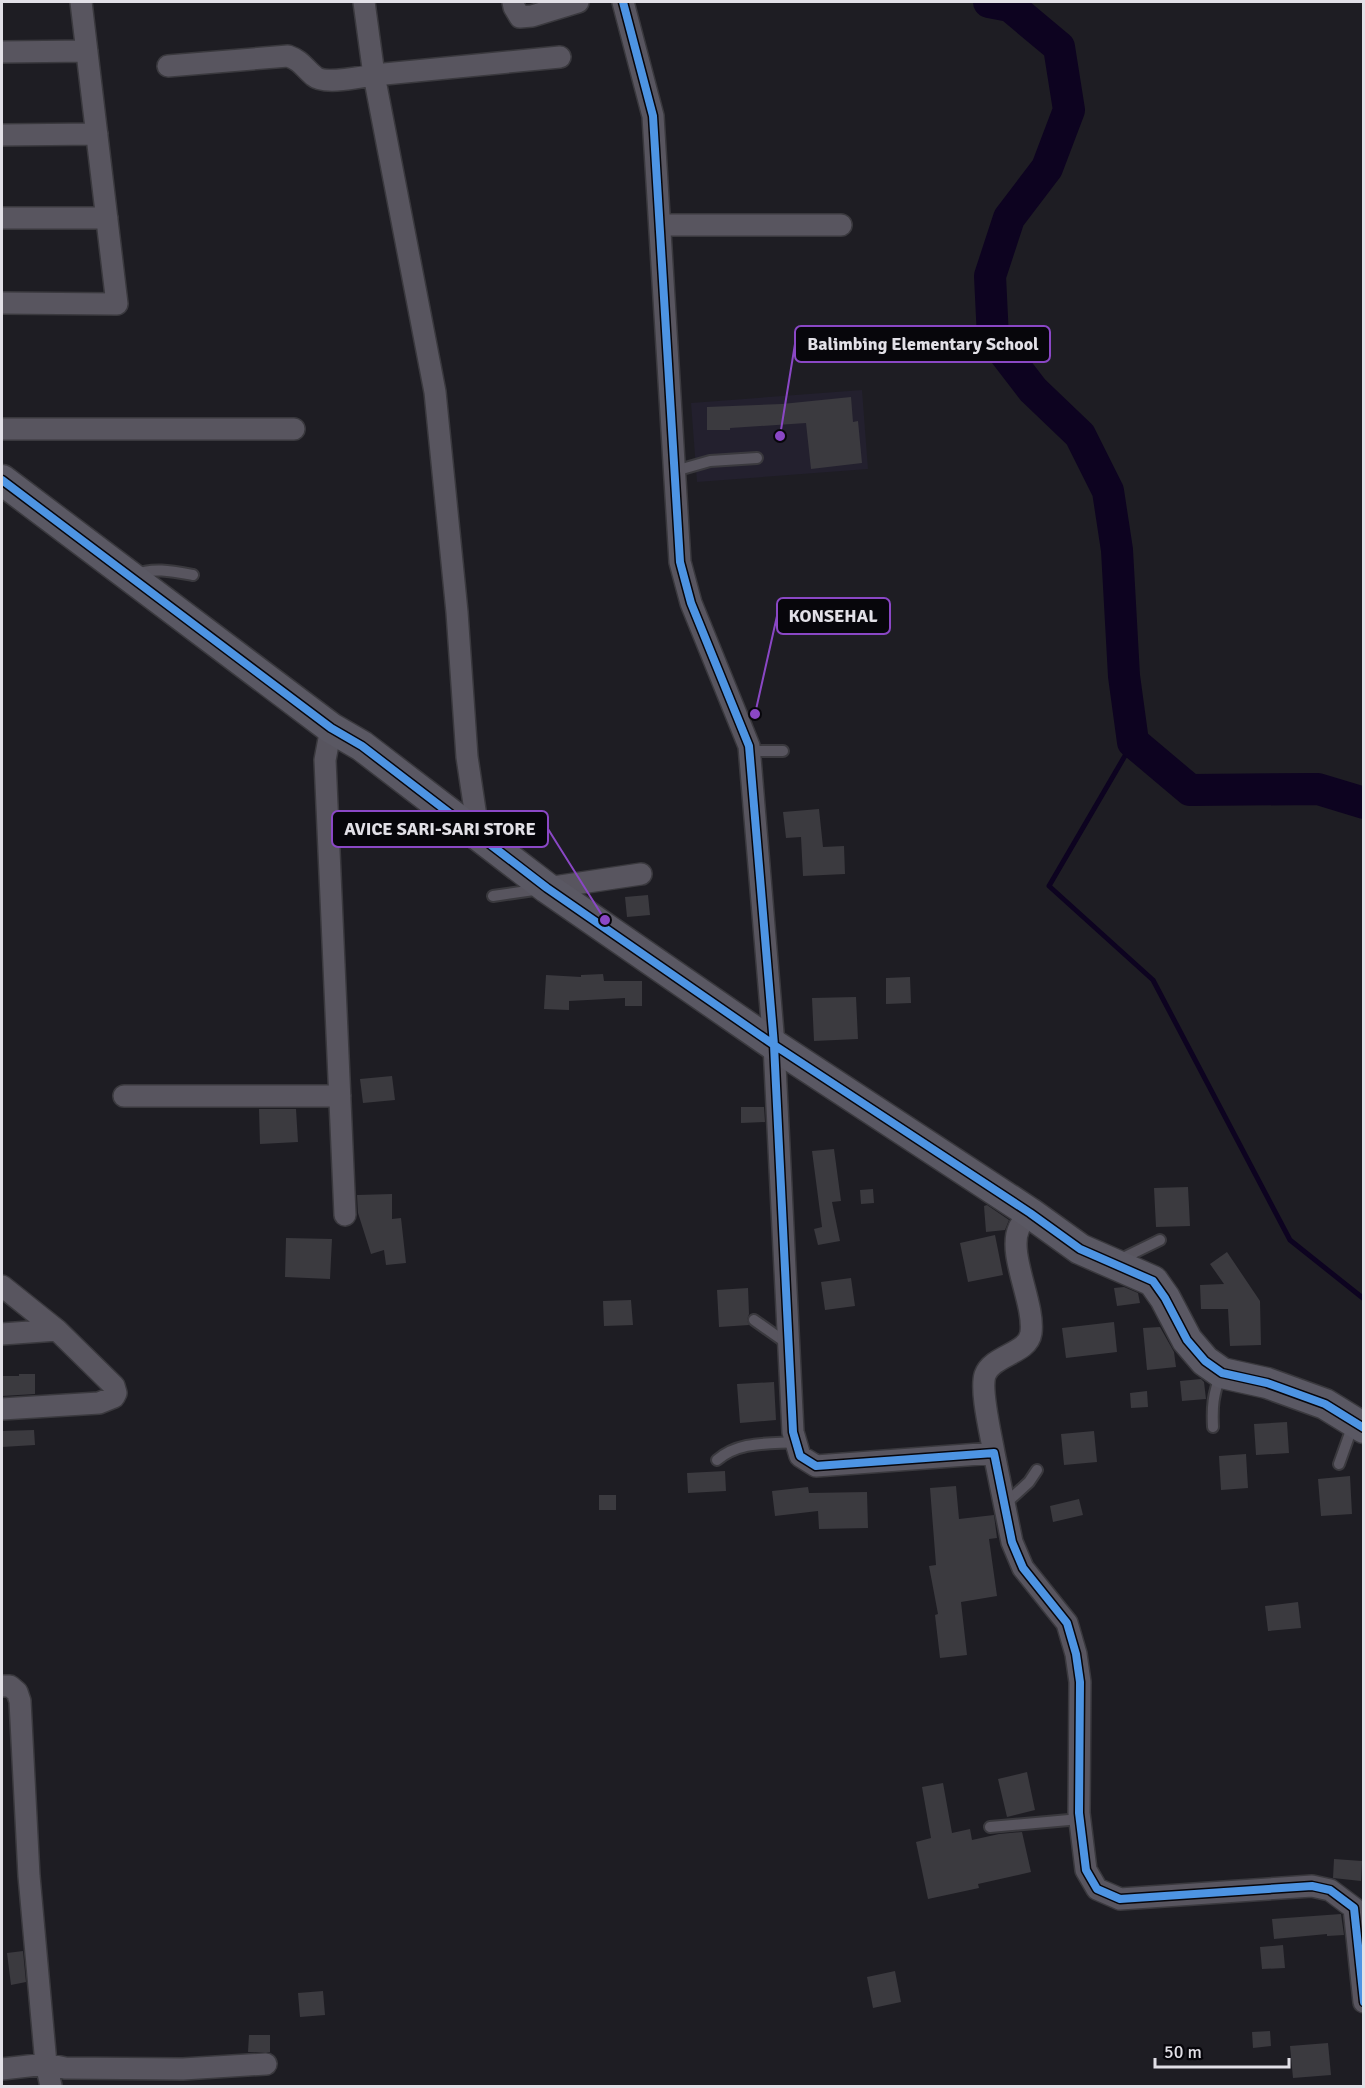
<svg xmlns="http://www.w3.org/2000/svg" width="1365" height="2088" font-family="Signika,sans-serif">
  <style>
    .built { fill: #23202e }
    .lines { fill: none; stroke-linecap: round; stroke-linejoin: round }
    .stream { stroke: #0d0320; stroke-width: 5 }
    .river { stroke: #0d0320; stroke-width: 32 }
    .building { fill: #3b3a3f }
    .lane-casing { stroke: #3a393e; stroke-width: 14 }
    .street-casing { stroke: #3a393e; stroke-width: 24 }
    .secondary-casing { stroke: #3a393e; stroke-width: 33 }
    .lane { stroke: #58555f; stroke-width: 10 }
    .street { stroke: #58555f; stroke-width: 21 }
    .secondary { stroke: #5a5863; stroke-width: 30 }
    .cycleway-casing { stroke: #07060b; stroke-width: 11 }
    .cycleway { stroke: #4d94e3; stroke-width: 8 }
    .leader { fill: none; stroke: #8a47c5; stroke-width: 2 }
    .callout-dot { fill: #8a47c5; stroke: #07060b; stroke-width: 2 }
    .callout { fill: #07060b; stroke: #8a47c5; stroke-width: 2 }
    .callout-label { font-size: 18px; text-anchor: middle; font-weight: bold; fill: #e2e0e7 }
  </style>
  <rect width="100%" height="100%" fill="#1e1d23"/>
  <path class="built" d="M862 390 868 469 697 482 691 403Z"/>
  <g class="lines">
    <path class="stream" d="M1133 742 1049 886 1153 980 1290 1240 1364 1299"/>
    <path class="river" d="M989 2 1010 6 1059 47 1069 110 1047 168 1009 218 990 276 993 338 1033 390 1080 435 1108 491 1117 550 1124 676 1133 742 1190 790 1318 789 1364 803"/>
  </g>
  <path class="building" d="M851 397 853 422 858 421 862 463 811 469 806 423 730 428V430H707V407L782 404Z
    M819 809 823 847 844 846 845 874 803 876 801 837 786 838 783 812Z
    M648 895 650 915 627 917 625 897Z
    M603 974 604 981H642V1006H625V998L569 1001V1010L544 1009 546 975 581 977V975Z
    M910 977 911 1003 886 1004V978Z
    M856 997 858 1039 814 1041 812 998Z
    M392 1076 395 1100 363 1103 360 1079Z
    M741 1107H764L765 1122 741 1123Z
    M259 1109H296L298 1142 260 1144Z
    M834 1149 841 1201 832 1202 840 1241 818 1245 814 1229 822 1227 812 1151Z
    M1188 1187 1190 1226 1156 1227 1154 1188Z
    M873 1189 874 1203 861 1204 860 1190Z
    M392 1194V1219L401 1218 406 1263 386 1265 384 1250 371 1254 358 1213 357 1195Z
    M987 1205 1009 1220 1005 1230 986 1232 984 1206Z
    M995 1235 1003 1275 968 1282 960 1243Z
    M286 1238 332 1239 330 1279 285 1277Z
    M1227 1252 1260 1301 1261 1345 1230 1346 1228 1309H1201L1200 1285 1224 1284 1210 1264Z
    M851 1278 855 1306 825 1310 821 1282Z
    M1124 1287 1138 1293 1140 1303 1117 1306 1114 1288Z
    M748 1288 749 1314 747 1320 749 1325 719 1327 717 1290Z
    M631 1300 633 1325 604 1326 603 1301Z
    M1114 1322 1117 1352 1066 1358 1062 1328Z
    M1160 1327 1174 1352 1176 1367 1147 1370 1143 1328Z
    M19 1374H35V1394L2 1396V1376H19Z
    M1201 1379 1204 1382 1206 1399 1182 1401 1180 1381Z
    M774 1382 776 1420 740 1423 737 1384Z
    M1147 1391 1148 1407 1131 1408 1130 1393Z
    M1287 1422 1289 1453 1256 1455 1254 1424Z
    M34 1430 35 1445 2 1447V1431Z
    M1094 1431 1097 1462 1064 1465 1061 1434Z
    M1246 1454 1248 1488 1221 1490 1219 1456Z
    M725 1471 726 1491 688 1493 687 1473Z
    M1350 1476 1352 1514 1321 1516 1318 1479Z
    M956 1486 959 1519 994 1515 997 1538 989 1539 997 1596 961 1602 967 1655 940 1658 935 1615 938 1614 929 1566 936 1565 930 1488Z
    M808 1487 809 1493 867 1492 868 1528 819 1529 818 1511 775 1516 772 1491Z
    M599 1495H616V1510H599Z
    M1079 1499 1083 1515 1053 1522 1050 1506Z
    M1298 1602 1301 1628 1268 1631 1265 1606Z
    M1027 1772 1035 1810 1007 1817 998 1779Z
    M943 1783 952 1833 970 1829 972 1840 999 1834 1022 1832 1031 1872 978 1884 979 1888 928 1899 916 1842 931 1838 922 1787Z
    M1334 1859 1362 1861 1361 1881 1333 1878Z
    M1341 1914 1344 1935 1327 1936V1934L1274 1939 1272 1919Z
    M1283 1945 1285 1968 1262 1969 1260 1947Z
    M23 1951 26 1982 11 1985 7 1953Z
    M895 1971 901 2002 873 2008 867 1977Z
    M323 1991 325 2015 300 2017 298 1993Z
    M1270 2031 1271 2046 1253 2048 1252 2032Z
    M249 2035H270V2052H248Z
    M1328 2043 1331 2075 1293 2078 1290 2046Z"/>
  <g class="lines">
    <g class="lane-casing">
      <path id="lane" d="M675 471 710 461 757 458
        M134 575C153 567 172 571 193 575
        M749 751H783
        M493 896 541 889
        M1117 1261 1160 1240
        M754 1320 788 1344
        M1213 1427C1212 1408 1213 1393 1221 1375
        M717 1460C739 1441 768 1444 796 1442
        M1339 1464 1354 1422
        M1005 1504 1029 1482 1037 1470
        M990 1827 1080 1819"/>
    </g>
    <g class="street-casing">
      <path id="street" d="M513 2 514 7 520 17 532 16 578 2
        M623 2 653 116 680 562 691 603 749 746 774 1045 793 1432 800 1456 816 1466 994 1453 1012 1542 1023 1568 1067 1623 1076 1654 1080 1682 1079 1813 1086 1870 1097 1889 1120 1899 1312 1886 1330 1890 1354 1908 1364 2002
        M2 52 87 51
        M168 66 288 56C302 61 303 67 314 76 324 85 360 77 374 75L364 2
        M2 135 97 134
        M2 218H107
        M661 225H841
        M2 303 117 304 81 2
        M2 429H294
        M331 728 325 760 345 1215
        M479 837 467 757 457 612 435 392 374 75 560 57
        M547 888 641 874
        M124 1096H340
        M2 1286 57 1330
        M2 1334 57 1330 114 1386 116 1393 114 1397 99 1403 2 1409
        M994 1453C991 1435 980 1391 985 1375 992 1355 1028 1354 1031 1333 1035 1303 1007 1254 1019 1228 1021 1223 1027 1218 1030 1213
        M2 1686H10L17 1692 20 1701 29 1876 46 2064 51 2086
        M2 2069 46 2064 65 2068 183 2069 266 2064"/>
    </g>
    <g class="secondary-casing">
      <path id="secondary" d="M2 480 331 728 362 746 547 888 774 1045 1030 1213 1080 1249 1153 1281 1165 1298 1187 1340 1205 1361 1222 1373 1267 1383 1325 1404 1364 1428"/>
    </g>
    <use href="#lane" class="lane"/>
    <use href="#street" class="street"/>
    <use href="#secondary" class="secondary"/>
    <g class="cycleway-casing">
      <path id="cycleway" d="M623 2 653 116 680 562 691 603 749 746 774 1045 793 1432 800 1456 816 1466 994 1453 1012 1542 1023 1568 1067 1623 1076 1654 1080 1682 1079 1813 1086 1870 1097 1889 1120 1899 1312 1886 1330 1890 1354 1908 1364 2002
        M2 480 331 728 362 746 547 888 774 1045 1030 1213 1080 1249 1153 1281 1165 1298 1187 1340 1205 1361 1222 1373 1267 1383 1325 1404 1364 1428"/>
    </g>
    <use href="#cycleway" class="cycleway"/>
  </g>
  <path class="leader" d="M780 436L795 344M755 714L777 616M605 920L548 829"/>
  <g class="callout-dot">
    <circle cx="780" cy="436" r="6"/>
    <circle cx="755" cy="714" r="6"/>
    <circle cx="605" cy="920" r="6"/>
  </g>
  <g class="callout">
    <rect x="795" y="326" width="255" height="36" rx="6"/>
    <rect x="777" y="598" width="113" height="36" rx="6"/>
    <rect x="332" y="811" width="216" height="36" rx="6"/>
  </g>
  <g class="callout-label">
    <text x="923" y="350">Balimbing Elementary School</text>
    <text x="833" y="622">KONSEHAL</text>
    <text x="440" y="835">AVICE SARI-SARI STORE</text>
  </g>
  <rect width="1365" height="2088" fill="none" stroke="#e2e0e7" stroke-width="6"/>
  <path d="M1155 2058v9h134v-9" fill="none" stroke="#e2e0e7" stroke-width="3"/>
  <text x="1164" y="2058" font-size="18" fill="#e2e0e7" stroke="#07060b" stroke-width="4.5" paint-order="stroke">50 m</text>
</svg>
